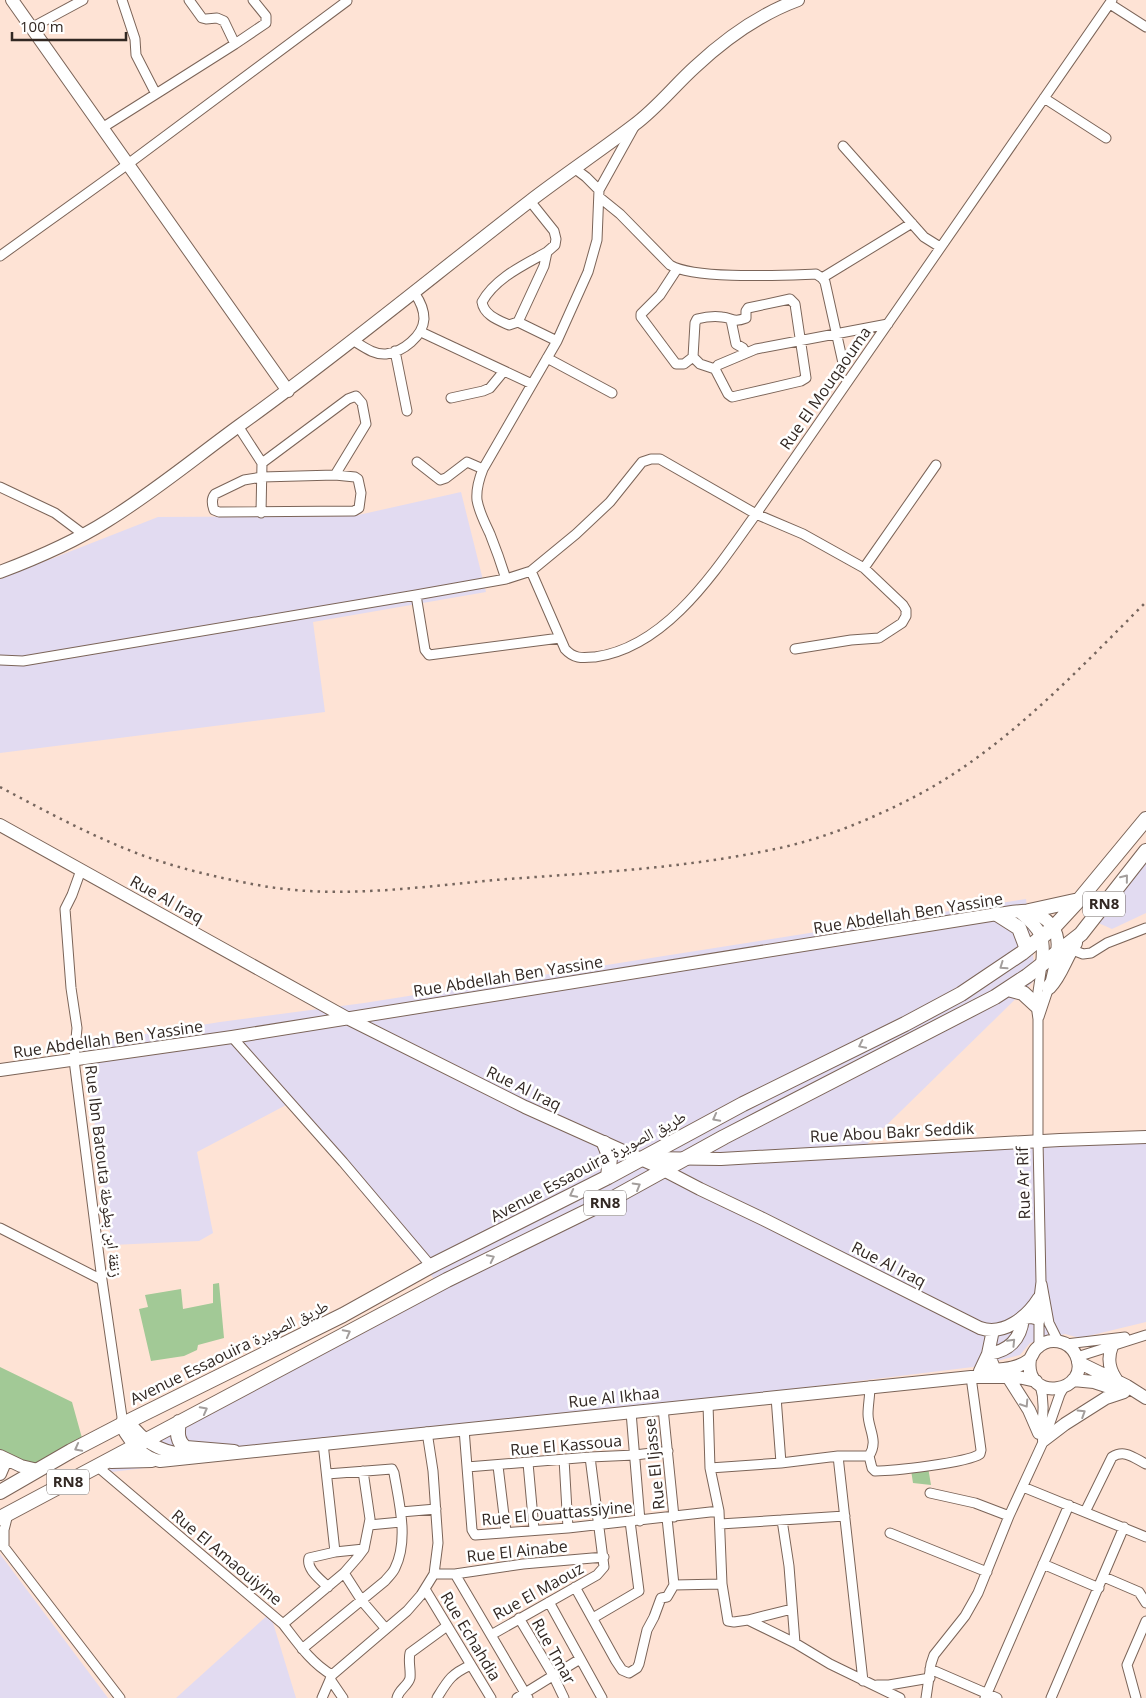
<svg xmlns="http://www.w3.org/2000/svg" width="1146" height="1698" font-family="'Open Sans','Noto Naskh Arabic',sans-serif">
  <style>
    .industrial { fill: #e2dbf1 }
    .green { fill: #a2c996 }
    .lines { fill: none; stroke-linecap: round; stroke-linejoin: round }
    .street-casing { stroke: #7b6458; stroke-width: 11 }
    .secondary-casing { stroke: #7b6458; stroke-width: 14 }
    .primary-casing { stroke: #7b6458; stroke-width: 16 }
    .street { stroke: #fff; stroke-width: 9 }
    .secondary { stroke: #fff; stroke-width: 12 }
    .primary { stroke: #fff; stroke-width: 14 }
    .rail { stroke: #76665e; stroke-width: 2.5; stroke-dasharray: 2.5 5; stroke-linecap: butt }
    .oneway { stroke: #a39e9c }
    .labels { text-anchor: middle; stroke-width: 5; stroke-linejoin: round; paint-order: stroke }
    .shield { fill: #fff; stroke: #706865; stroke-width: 1 }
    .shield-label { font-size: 15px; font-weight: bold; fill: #322823 }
    .street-label { font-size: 16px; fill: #322823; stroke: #fff }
  </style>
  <rect width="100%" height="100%" fill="#fee3d5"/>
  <path class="industrial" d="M461 492 486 592 313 622 325 712 0 753V579L158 517 354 516Z
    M1146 846V913L1112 929 1087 918Z
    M1026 899 1036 979 856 1155 1146 1138V1322L1080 1338 1065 1334 1030 1343 1020 1355 973 1367 95 1474 158 1443 191 1422 440 1286 288 1104 197 1152 213 1233 199 1241 112 1245 83 1044 220 1022 364 1003Z
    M0 1554 108 1698H0Z
    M270 1613 296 1698H176Z"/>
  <path class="green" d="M219 1283 224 1338 198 1345 197 1350 184 1356 151 1361 139 1309 148 1307 145 1295 181 1289 183 1309 213 1303V1284Z
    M0 1367 72 1402 82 1438 36 1464 24 1462 0 1449Z
    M928 1467 931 1485 913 1483 911 1470Z"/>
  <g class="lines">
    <g class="street-casing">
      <path id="street" d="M189 0 202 18 206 19 217 18 224 21 235 44
        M1110 4 1146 27
        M31 28 83 0
        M156 94 235 44 266 23V16L253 0
        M1044 98 1106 138
        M102 128 156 94 136 55 135 39 122 0
        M843 146 924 237 940 247
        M574 168 586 177 599 190
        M599 197 620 214 670 265C695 280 784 275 816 274L822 278 825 282 843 363
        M530 201 554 231 556 239 555 245 547 252 544 266 518 322 509 325C498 320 484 315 482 302 495 278 524 265 547 252
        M0 256 128 164 347 1 346 0
        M677 269 660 295 641 314V317L676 364H684L693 357 695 323 697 319C705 317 714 316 722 317 733 318 733 323 746 318V311L748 308 790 299 795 304 806 378 801 381 732 397 728 394 715 369 700 364 693 357
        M822 278 912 223
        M731 320 736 344 743 348 746 353
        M518 322 557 341
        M421 332 532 384
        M354 341C364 347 374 355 386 354 403 352 423 336 424 319 424 309 420 301 415 294
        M395 351 407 411
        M547 358 612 393
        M715 369 718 365 756 349 888 324
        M451 398 483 391 490 388 504 371
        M238 426 262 463 261 513
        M417 462 440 480 446 478 467 462 483 469
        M262 463 348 399 356 396 362 403 366 424 335 475
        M335 475 355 477 358 479 361 493 359 508 354 511 219 512 214 510C212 504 211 499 215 494L244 480 262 477Z
        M0 487 55 513 83 534
        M531 571 565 649C574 659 582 658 595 657 668 647 717 568 756 514L1112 0
        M506 579C501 563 496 549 490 534 485 523 479 512 477 500 476 489 479 479 483 469L557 341 588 272 597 240 599 190 634 127
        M416 595 425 650 429 655 560 638
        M795 649 851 640 879 638 902 623 906 616V610L903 605 864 568
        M0 660 23 661 416 595 506 579 531 571 576 534 610 502 642 462 651 459H660L756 514 803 534 864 568 936 465
        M81 870 72 895 65 909 71 988 77 1028 74 1060 102 1280 122 1417 121 1425
        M1070 949 1083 954 1091 953 1107 943 1146 928
        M1039 1017 1049 987 1057 952
        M232 1037 343 1162 431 1266
        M0 1228 102 1280
        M1042 1284 1049 1323 1058 1341
        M1066 1344 1125 1337
        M1039 1346V1298L1041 1282 1038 1141V1019L1036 1005 1042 965
        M1077 1357 1146 1335
        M870 1386C870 1396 868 1405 868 1414 868 1429 879 1441 869 1456L872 1468 875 1471C892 1471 967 1463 980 1454L981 1450 971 1377
        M776 1397 781 1463
        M708 1404 710 1468 719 1511 722 1584 728 1621 734 1622 748 1620 795 1643 830 1664 900 1698
        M663 1408 674 1517
        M631 1412 640 1521
        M464 1429 472 1530 475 1535 568 1528 719 1511
        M1039 1434C1044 1417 1045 1402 1040 1385
        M323 1443 335 1552
        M838 1456 863 1681
        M564 1459 568 1528
        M528 1463 534 1529
        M498 1466 506 1532
        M98 1467 283 1624C297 1642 311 1663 332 1675
        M467 1467 590 1457 635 1455 668 1451
        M710 1468 781 1463 838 1456H869
        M1023 1487 1146 1537
        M930 1493 975 1503 1009 1516
        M401 1512 436 1509
        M1085 1512 1112 1457C1125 1449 1134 1458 1146 1464
        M667 1518 674 1585
        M782 1520 789 1566 795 1643
        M720 1524 845 1516
        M369 1525 401 1522
        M890 1533 987 1572
        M0 1545 4 1547 120 1698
        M4 1547V1530L8 1514
        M1043 1564 1099 1588
        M344 1573 362 1601 386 1629
        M434 1574H455L523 1564 604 1557
        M455 1574 528 1698
        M1104 1577 1139 1592 1146 1603
        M674 1585 722 1584
        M328 1587C320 1579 306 1569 309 1558L335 1552 364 1549
        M575 1587 616 1661 622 1670 629 1673 637 1668 639 1664 647 1630 654 1617 661 1598 667 1597 674 1585
        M425 1589 491 1698
        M549 1602 602 1698
        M519 1618 553 1675 564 1698
        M593 1618 639 1591 630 1521
        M748 1620 792 1609
        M283 1624 344 1573 358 1557 364 1549 370 1519 363 1471
        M491 1635 597 1575 604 1567 590 1457
        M302 1649 385 1581C388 1577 393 1573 395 1568 409 1540 399 1502 394 1473L392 1469 327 1474
        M930 1669 997 1698
        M330 1679 343 1698
        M877 1685H889L930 1678
        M322 1698 332 1675 407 1611 421 1595 434 1574 438 1543 433 1471 427 1432
        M397 1698C399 1689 408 1686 410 1678 411 1670 408 1661 410 1653L447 1626
        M437 1698C448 1680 451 1674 471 1665
        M517 1698 580 1659
        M926 1698 931 1664 934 1655 965 1616 978 1593 1009 1516 1044 1440 1060 1394 1064 1387
        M985 1698 1069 1505
        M1051 1698 1124 1527
        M1136 1698 1127 1665 1146 1621"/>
    </g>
    <g class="secondary-casing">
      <path id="secondary" d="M12 0 288 391
        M0 572C37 558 74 542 107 521 154 492 196 457 240 425 339 354 433 276 530 201 564 175 600 151 634 125 657 108 674 86 695 67 725 39 760 14 798 0
        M0 825 347 1018 525 1107 652 1164 700 1189 763 1219 980 1328C1004 1336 1027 1317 1039 1298
        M1020 912C1042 930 1045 937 1042 965
        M0 1070 232 1037 997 914C1007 913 1020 910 1029 911 1032 912 1034 913 1037 914 1053 922 1060 934 1057 952
        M645 1158 721 1159 1060 1140 1146 1137
        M1112 1346C1107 1359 1109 1370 1118 1382
        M1078 1362 1127 1386 1146 1398
        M992 1370C1004 1369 1019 1368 1029 1360 1032 1357 1033 1351 1037 1348 1049 1336 1069 1340 1076 1355 1093 1393 1023 1404 1030 1359
        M995 1370 988 1354C1009 1351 1021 1339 1023 1318L1031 1317 1039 1319
        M980 1371 988 1354 993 1330
        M1008 1377 1029 1410 1039 1433
        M1073 1380 1094 1382 1121 1391
        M129 1422C143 1441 158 1451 182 1454
        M121 1425C129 1440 142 1458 160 1461L971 1377H1018L1036 1381
        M1044 1440 1065 1424 1106 1398 1124 1392
        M0 1456 21 1466 38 1470
        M0 1474 6 1460"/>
    </g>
    <g class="primary-casing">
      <path id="primary" d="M1029 911 1079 900
        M997 914 1019 928 1027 949
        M1049 987C1061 975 1065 957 1075 943
        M1008 989 1023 993 1036 1005
        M604 1143 610 1158 608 1177
        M179 1422C177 1433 177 1442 186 1448L234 1452
        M111 1461 152 1460
        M0 1492 71 1451 121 1425 343 1315 431 1266 608 1177 743 1104 905 1024 961 994 1022 953 1054 927 1079 900 1146 819
        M0 1518 447 1280 608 1201 724 1137 995 997 1027 976 1081 934 1146 851"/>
    </g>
    <use href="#street" class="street"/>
    <use href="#secondary" class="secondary"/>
    <use href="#primary" class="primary"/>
    <path class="rail" d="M0 787C47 812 97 839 147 857 185 870 224 879 263 886 339 899 419 887 495 880 586 873 680 869 770 850 821 840 870 820 916 796 1005 749 1076 672 1146 602"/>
  </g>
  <defs><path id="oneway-chevron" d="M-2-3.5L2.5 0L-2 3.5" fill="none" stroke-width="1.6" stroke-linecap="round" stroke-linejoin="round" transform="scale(1.25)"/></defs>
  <g class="oneway">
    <use href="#oneway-chevron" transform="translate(1125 878) rotate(-51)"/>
    <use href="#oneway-chevron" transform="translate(1003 966) rotate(145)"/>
    <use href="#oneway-chevron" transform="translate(862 1045) rotate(154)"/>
    <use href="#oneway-chevron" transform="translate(716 1118) rotate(152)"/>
    <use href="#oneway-chevron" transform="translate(637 1186) rotate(-30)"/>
    <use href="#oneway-chevron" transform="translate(573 1194) rotate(153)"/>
    <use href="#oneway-chevron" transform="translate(491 1258) rotate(-26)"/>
    <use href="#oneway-chevron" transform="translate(347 1333) rotate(-28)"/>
    <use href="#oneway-chevron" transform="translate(1012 1342) rotate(-46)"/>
    <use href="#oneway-chevron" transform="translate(1025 1404) rotate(57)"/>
    <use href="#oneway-chevron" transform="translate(204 1410) rotate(-28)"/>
    <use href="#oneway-chevron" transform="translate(1082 1413) rotate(-32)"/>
    <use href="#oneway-chevron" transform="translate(78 1448) rotate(152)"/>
  </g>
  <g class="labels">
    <g class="shield">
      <rect x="1083" y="891.5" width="42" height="25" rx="4"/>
      <rect x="584" y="1190.5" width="42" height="25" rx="4"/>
      <rect x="47" y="1469.5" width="42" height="25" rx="4"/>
    </g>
    <g class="shield-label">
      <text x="1104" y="909">RN8</text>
      <text x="605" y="1208">RN8</text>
      <text x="68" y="1487">RN8</text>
    </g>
    <g class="street-label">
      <text transform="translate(825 388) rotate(-55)" y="6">Rue El Mouqaouma</text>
      <text transform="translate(167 899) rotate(29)" y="6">Rue Al Iraq</text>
      <text transform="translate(908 913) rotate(-9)" y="6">Rue Abdellah Ben Yassine</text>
      <text transform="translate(508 976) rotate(-9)" y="6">Rue Abdellah Ben Yassine</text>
      <text transform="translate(108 1039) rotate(-8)" y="6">Rue Abdellah Ben Yassine</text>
      <text transform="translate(524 1088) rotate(26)" y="6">Rue Al Iraq</text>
      <text transform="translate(892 1132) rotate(-3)" y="6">Rue Abou Bakr Seddik</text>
      <text transform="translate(588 1166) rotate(-28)" y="6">Avenue Essaouira طريق الصويرة</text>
      <text transform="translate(104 1171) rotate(83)" y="6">Rue Ibn Batouta زنقة ابن بطوطة</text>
      <text transform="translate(1023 1183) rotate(-92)" y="6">Rue Ar Rif</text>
      <text transform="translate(889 1264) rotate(27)" y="6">Rue Al Iraq</text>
      <text transform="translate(229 1352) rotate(-26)" y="6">Avenue Essaouira طريق الصويرة</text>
      <text transform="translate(614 1397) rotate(-6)" y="6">Rue Al Ikhaa</text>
      <text transform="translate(566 1445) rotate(-5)" y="6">Rue El Kassoua</text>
      <text transform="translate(654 1464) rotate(-96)" y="6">Rue El Ijasse</text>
      <text transform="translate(557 1513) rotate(-5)" y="6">Rue El Ouattassiyine</text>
      <text transform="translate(517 1551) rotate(-6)" y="6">Rue El Ainabe</text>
      <text transform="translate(227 1557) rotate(40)" y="6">Rue El Amaouiyine</text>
      <text transform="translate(538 1591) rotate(-29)" y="6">Rue El Maouz</text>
      <text transform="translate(471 1636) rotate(59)" y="6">Rue Echahdia</text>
      <text transform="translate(554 1651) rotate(61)" y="6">Rue Tmar</text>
    </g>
  </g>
  <path d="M12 32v8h114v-8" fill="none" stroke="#322823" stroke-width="2.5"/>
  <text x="20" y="32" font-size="15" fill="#322823" stroke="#ffffff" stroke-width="4" paint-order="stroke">100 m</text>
</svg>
